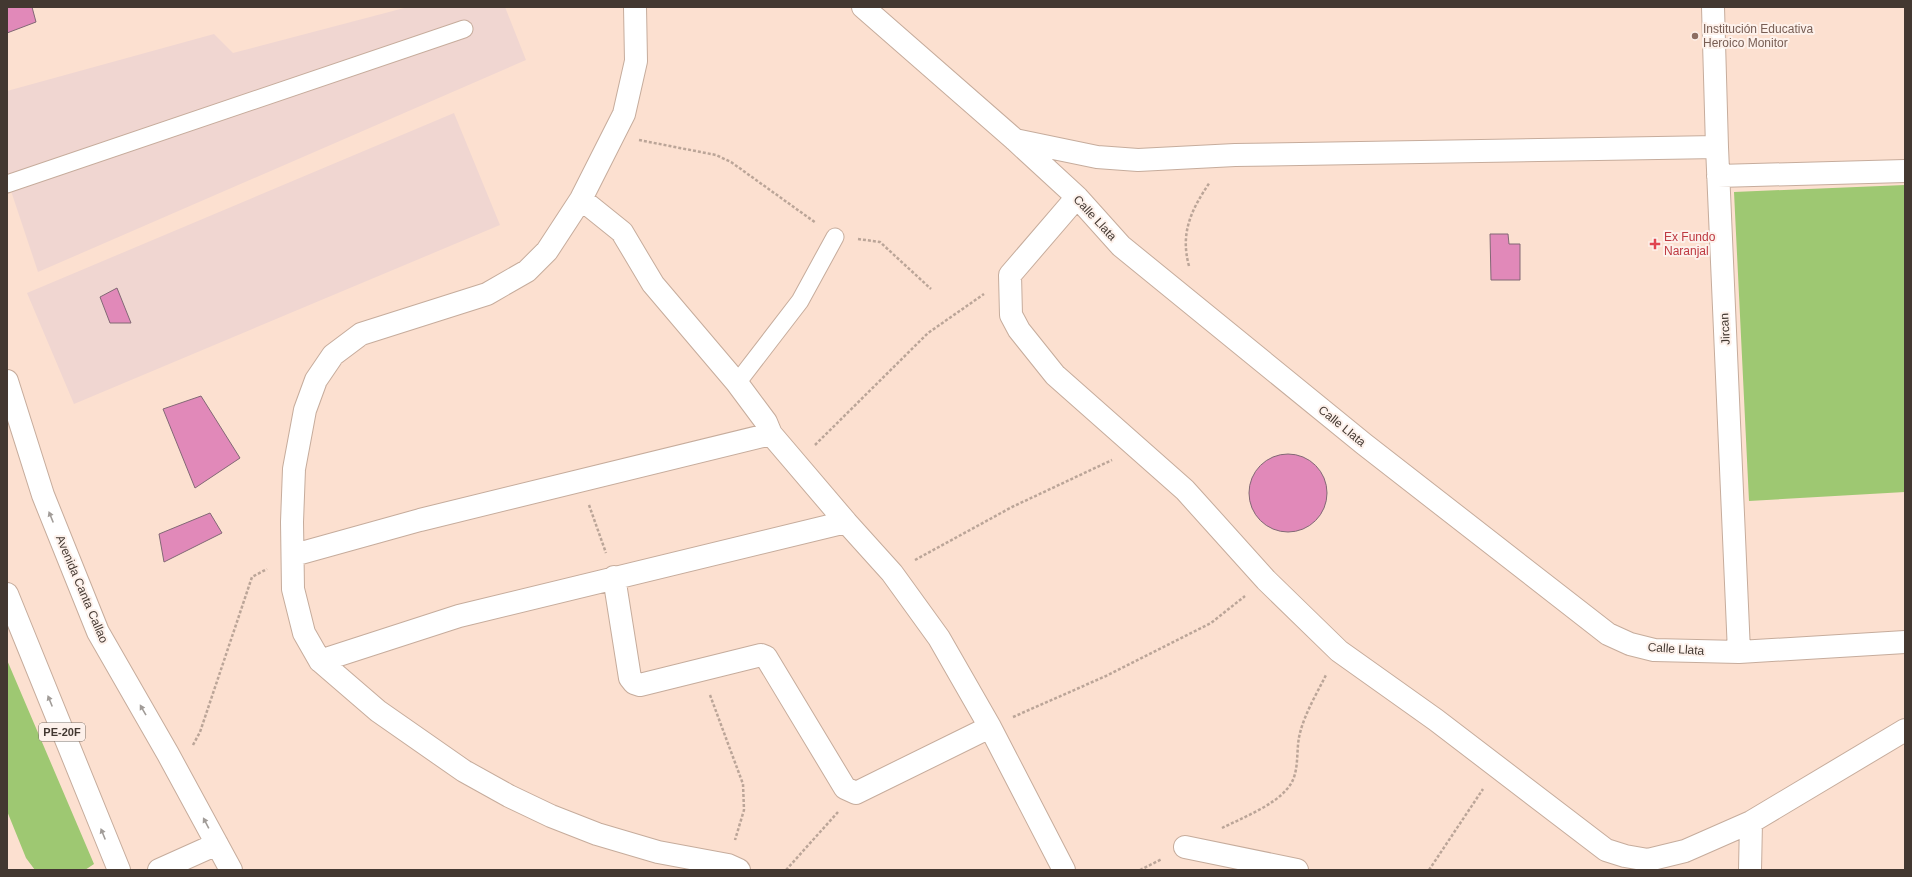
<svg xmlns="http://www.w3.org/2000/svg" width="1912" height="877" font-family="Helvetica,sans-serif">
  <style>
    .industrial { fill: #f0d6d1 }
    .green { fill: #9ec872 }
    .building { fill: #e189b9; stroke: #826875 }
    .lines { fill: none; stroke-linecap: round; stroke-linejoin: round }
    .lane-casing { stroke: #c6ac9c; stroke-width: 19 }
    .street-casing { stroke: #c6ac9c; stroke-width: 24 }
    .primary-casing { stroke: #c6ac9c; stroke-width: 24 }
    .path { stroke: #bba598; stroke-width: 2.5; stroke-dasharray: 3 2; stroke-linecap: butt }
    .lane { stroke: #fff; stroke-width: 17 }
    .street { stroke: #fff; stroke-width: 22 }
    .primary { stroke: #fff; stroke-width: 22 }
    .oneway { fill: #a19c98 }
    .education-dot { fill: #8d6e63; stroke: #fdf1eb; stroke-width: 1.5 }
    .health-dot { fill: #e0444e; stroke: #fdf1eb; stroke-width: 1.5 }
    .labels { text-anchor: middle; stroke-width: 4; stroke-linejoin: round; paint-order: stroke }
    .shield { fill: #fdf1eb; stroke: #7b7069; stroke-width: 1 }
    .shield-label { font-size: 11px; font-weight: bold; fill: #433831 }
    .education-label { font-size: 12px; fill: #785e54; stroke: #fdf1eb; text-anchor: start }
    .street-label { font-size: 12px; fill: #433831; stroke: #fdf1eb }
    .health-label { font-size: 12px; fill: #be3a42; stroke: #fdf1eb; text-anchor: start }
  </style>
  <rect width="100%" height="100%" fill="#fce0d0"/>
  <path class="industrial" d="M408 7H505L526 60 38 272 7 179V91L214 34 233 53Z
    M454 113 500 225 74 404 27 293Z"/>
  <path class="green" d="M1905 185V492L1749 501 1734 192Z
    M7 660 94 864 85 870H35L26 858 7 811Z"/>
  <path class="building" d="M7 7H32L36 22 7 33Z
    M1490 234H1508L1509 244H1520V280H1491Z
    M117 288 131 323H110L100 297Z
    M201 396 240 458 195 488 163 409Z
    M1249 493a39 39 0 1 1 78 0a39 39 0 1 1-78 0Z
    M210 513 222 533 164 562 159 534Z"/>
  <g class="lines">
    <g class="lane-casing">
      <path id="lane" d="M7 184 464 29
        M737 383 800 301 835 237"/>
    </g>
    <g class="street-casing">
      <path id="street" d="M635 7 636 61 624 114 581 199 547 251 527 271 487 294 361 334 333 355 316 380 305 410 294 469 292 522 293 589 304 633 320 661 378 711 464 771 509 796 551 816 597 834 658 852 728 865 739 870
        M863 7 1014 139 1077 197 1121 246 1364 444 1608 634 1630 644 1654 650 1739 652 1905 642
        M1713 7 1717 147 1739 652
        M1015 140 1097 157 1138 160 1235 155 1717 147
        M1718 176 1905 171
        M1077 197 1010 275 1011 315 1019 330 1055 375 1185 490 1266 580 1339 651 1436 720 1606 850 1625 856 1648 860 1685 851 1751 822 1905 730
        M581 199 622 232 653 284 737 383 766 422 771 434 846 522 892 573 939 638 990 727 1064 870
        M7 381 43 495 98 632 168 754 231 870
        M294 555 420 520 771 434
        M614 577 630 678 634 683 640 685 761 655 766 657 845 788 856 793 990 727
        M320 661 459 616 846 522
        M1185 847 1297 870
        M159 870 217 844
        M1750 870 1751 822"/>
    </g>
    <g class="primary-casing">
      <path id="primary" d="M7 594 119 870"/>
    </g>
    <path class="path" d="M639 140 716 155 731 162 816 223
      M858 239 880 242 931 289
      M1189 266C1180 233 1191 210 1210 182
      M815 445 928 333 984 294
      M589 505 606 553
      M915 560 1012 507 1112 460
      M710 695 743 784 744 810 735 840
      M1013 717 1106 676 1211 623 1245 596
      M193 745 200 732 252 577 267 569
      M1222 828C1242 818 1273 806 1287 789 1301 774 1295 751 1300 733 1305 713 1317 693 1326 675
      M786 870 838 812
      M1140 870 1162 859
      M1429 870 1483 789"/>
    <use href="#lane" class="lane"/>
    <use href="#street" class="street"/>
    <use href="#primary" class="primary"/>
  </g>
  <defs><path id="oneway-solid" d="M-6-.8H1V-3.2L6.5 0L1 3.2V.8H-6Z"/></defs>
  <g class="oneway">
    <use href="#oneway-solid" transform="translate(51 517) rotate(-112)"/>
    <use href="#oneway-solid" transform="translate(50 701) rotate(-112)"/>
    <use href="#oneway-solid" transform="translate(143 710) rotate(-120)"/>
    <use href="#oneway-solid" transform="translate(206 823) rotate(-118)"/>
    <use href="#oneway-solid" transform="translate(103 834) rotate(-112)"/>
  </g>
  <circle class="education-dot" cx="1695" cy="36" r="4"/>
  <path class="health-dot" d="M1653 238h4v4h4v4h-4v4h-4v-4h-4v-4h4z"/>
  <g class="labels">
    <rect class="shield" x="39" y="723" width="46" height="18" rx="3"/>
    <g class="shield-label">
      <text x="62" y="736">PE-20F</text>
    </g>
    <g class="education-label">
      <text x="1703" y="33">Institución Educativa<tspan x="1703" dy="14">Heroico Monitor</tspan></text>
    </g>
    <g class="street-label">
      <text transform="translate(1095 218) rotate(47)" y="4">Calle Llata</text>
      <text transform="translate(1725 329) rotate(-93)" y="4">Jircan</text>
      <text transform="translate(1342 426) rotate(39)" y="4">Calle Llata</text>
      <text transform="translate(82 589) rotate(67)" y="4">Avenida Canta Callao</text>
      <text transform="translate(1676 649) rotate(4)" y="4">Calle Llata</text>
    </g>
    <g class="health-label">
      <text x="1664" y="241">Ex Fundo<tspan x="1664" dy="14">Naranjal</tspan></text>
    </g>
  </g>
  <rect width="1912" height="877" fill="none" stroke="#433831" stroke-width="16"/>
</svg>
